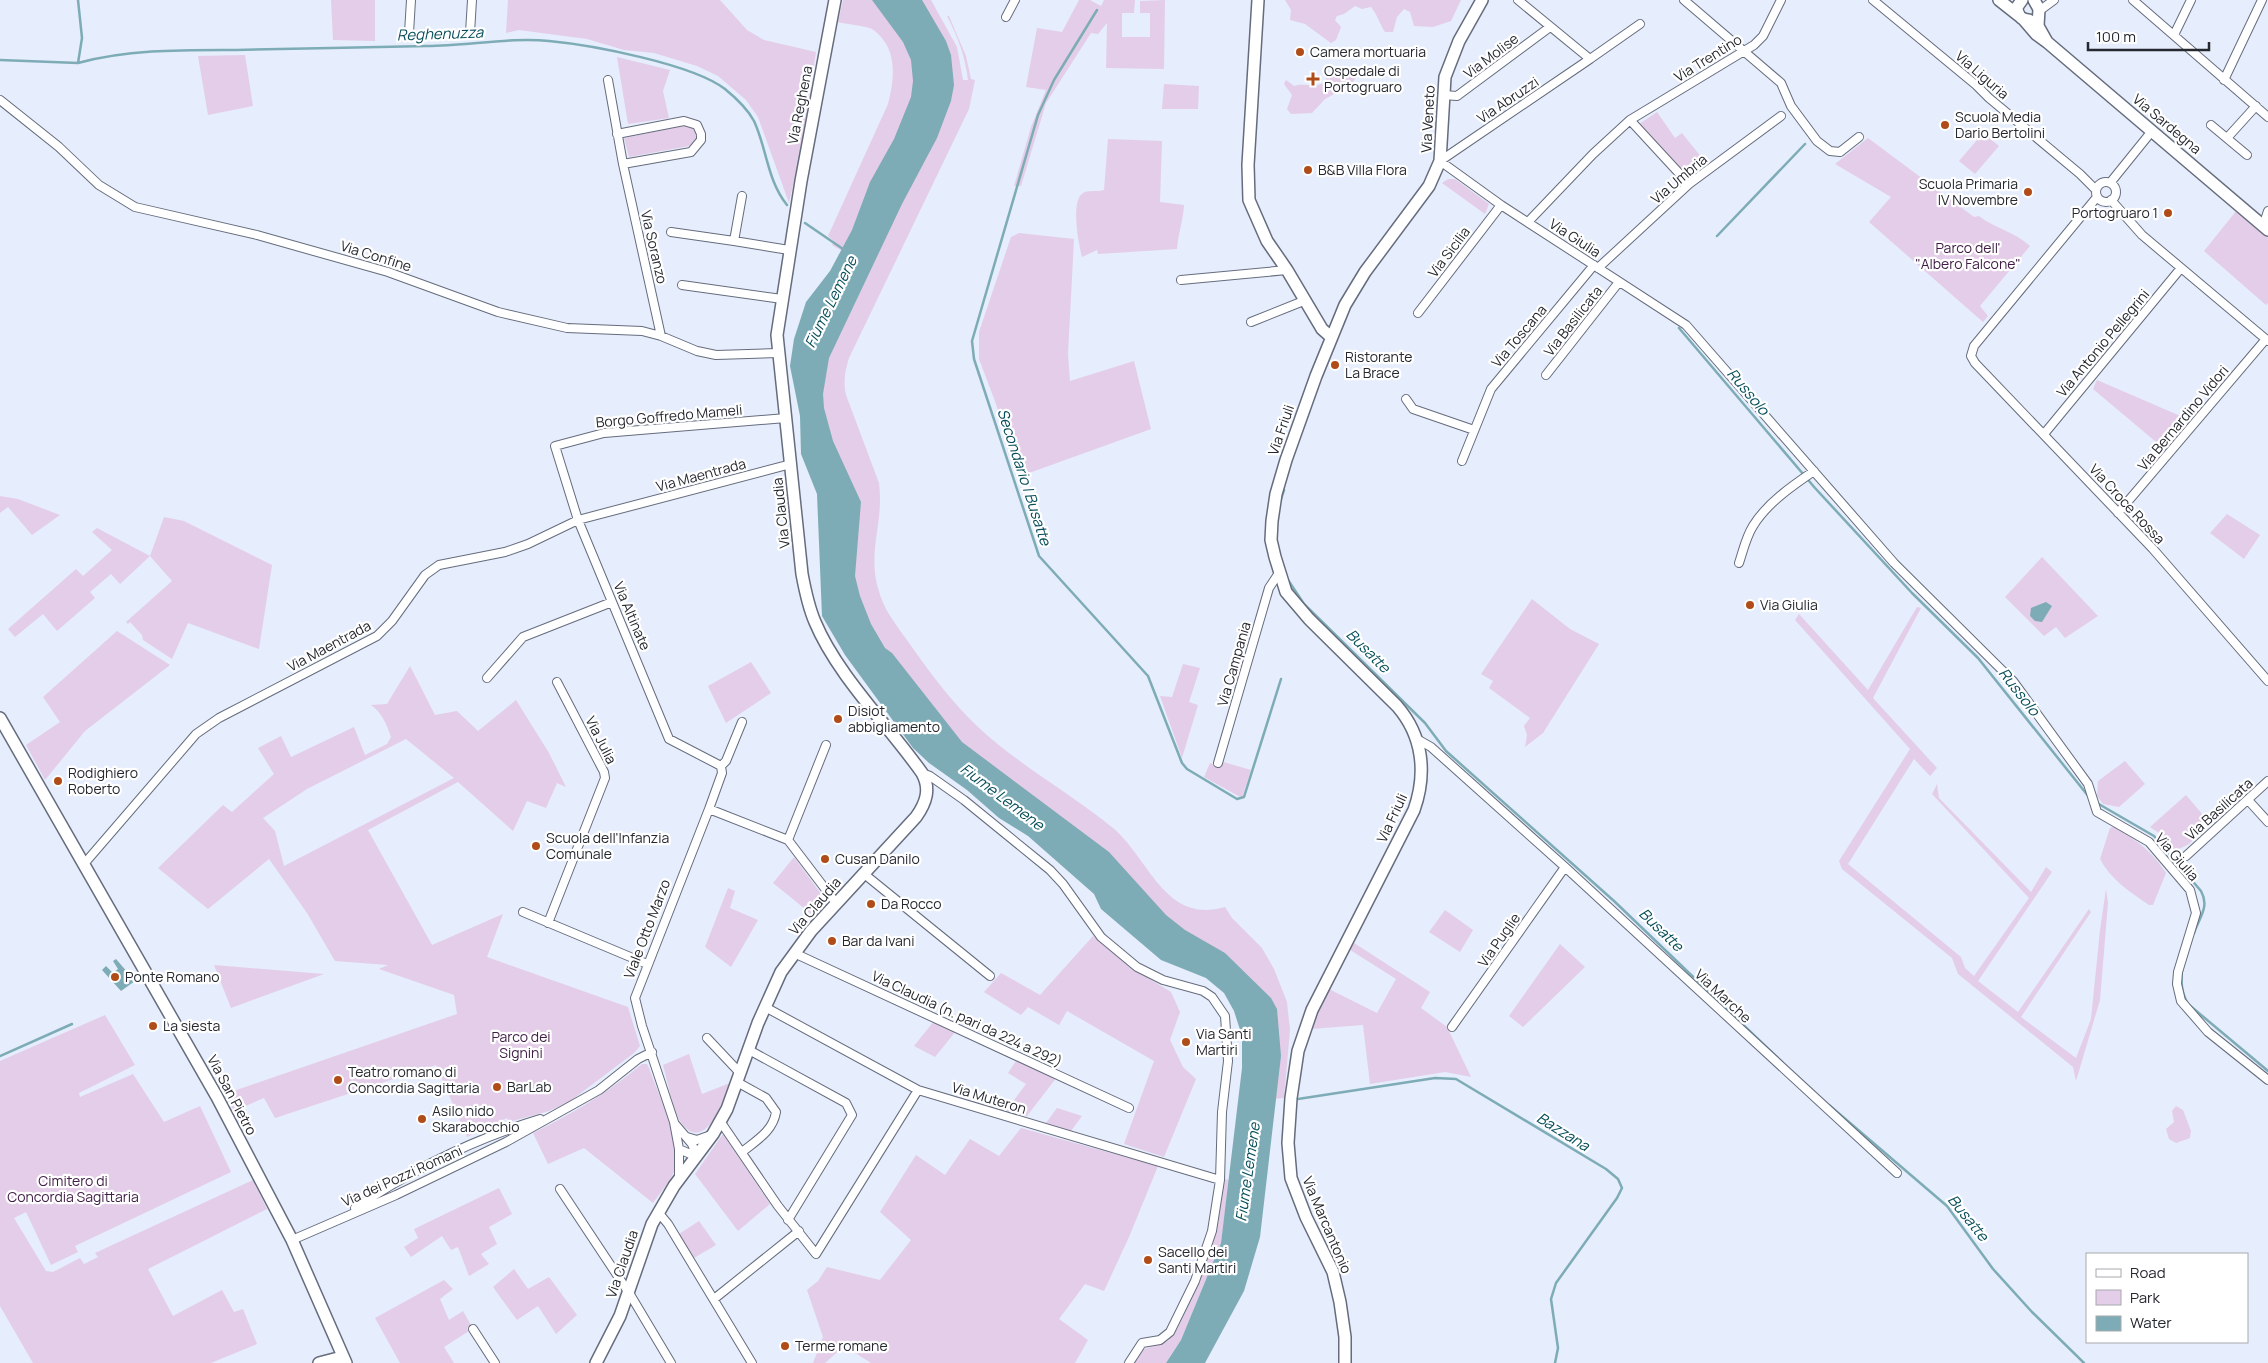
<svg xmlns="http://www.w3.org/2000/svg" width="2268" height="1363" font-family="Manrope,sans-serif">
  <style>
    .green { fill: #e4cde8; fill-rule: evenodd }
    .water { fill: #7dacb6 }
    .lines { fill: none; stroke-linecap: round; stroke-linejoin: round }
    .stream { stroke: #7dacb6; stroke-width: 2.5 }
    .street-casing { stroke: #656c7d; stroke-width: 10 }
    .secondary-casing { stroke: #656c7d; stroke-width: 14 }
    .street { stroke: #fff; stroke-width: 8 }
    .secondary { stroke: #fff; stroke-width: 11 }
    .poi-dot { fill: #b04c18; stroke: #fff; stroke-width: 2 }
    .labels { text-anchor: middle; stroke-width: 4.5; stroke-linejoin: round; paint-order: stroke }
    .poi-label { font-size: 14px; fill: #25282f; stroke: #fff; text-anchor: start }
    .street-label { font-size: 14px; fill: #25282f; stroke: #fff }
    .park-label { font-size: 14px; fill: #3e1c44; stroke: #fff }
    .water-label { font-size: 15px; font-style: italic; fill: #064e5a; stroke: #fff }
  </style>
  <rect width="100%" height="100%" fill="#e6edfc"/>
  <path class="green" d="M331 0H375V41L333 40Z
    M508 0H720L747 30 764 40 816 52 801 149 789 203 758 117 746 100 718 76 697 66 654 53 624 50 587 39 519 30 506 33Z
    M843 0H931L957 47 963 80H968C965 56 958 37 947 16H949L966 56 971 79 975 80 969 109 849 358C845 371 843 381 846 395L879 483C885 531 861 558 886 609 894 623 905 637 914 650 933 677 953 703 977 726 1018 765 1069 792 1113 828 1149 858 1165 925 1225 907L1232 918 1262 948 1274 969 1287 1002 1290 1030 1284 1098 1250 1101 1244 995 868 664 830 487 797 379 849 255 832 245 834 241 828 236 888 104C895 77 898 47 872 29 867 26 845 24 838 22Z
    M1079 0H1090L1101 6 1104 0H1135L1134 13H1122V37H1150V13H1140V1L1165 0 1164 69 1106 68 1107 23 1098 34 1091 33 1046 103 1021 186H1014L1031 127 1046 90 1026 87 1037 28 1062 32Z
    M1285 0H1461L1451 21 1433 27 1414 26 1410 12 1404 9 1397 17 1393 32H1385C1379 23 1377 14 1371 7L1362 9 1355 6 1344 14 1337 16 1335 20 1341 27 1336 40 1331 43 1305 24 1290 20 1291 10Z
    M245 55 253 106 208 115 198 56Z
    M617 57 670 70 663 91 669 118 628 124Z
    M1331 72 1357 76 1351 85 1325 99 1312 113 1291 114 1287 109 1292 95 1284 84 1286 80 1294 86C1303 82 1317 89 1324 82 1327 79 1327 75 1331 72Z
    M1164 84 1199 86 1198 109H1162Z
    M1657 112 1675 138 1682 133 1706 163 1691 176 1687 175 1639 124Z
    M685 125H692L698 135 696 141 689 146 629 157 624 138Z
    M1983 133 1999 146 1975 174 1959 161Z
    M1868 138 1974 217 1979 216C1994 228 2015 232 2030 246L1980 306 1988 316 1983 322 1869 222 1891 197 1835 164Z
    M1108 139 1162 141 1160 202 1184 205C1183 222 1178 233 1177 249L1098 254 1097 250 1082 257C1079 246 1069 197 1085 192 1091 190 1098 192 1104 190Z
    M1448 179H1455L1489 204 1485 214 1442 183Z
    M2237 210 2268 238V303L2266 305 2204 251Z
    M1019 233 1074 239 1068 354 1070 381 1134 361 1151 429 1018 477 996 404 979 359V332L1011 237Z
    M2097 380 2185 418 2162 447 2093 389Z
    M0 496 18 499 60 515 32 535 8 507 0 513Z
    M2227 514 2260 535 2244 559 2210 533Z
    M164 517 184 521 272 565 259 649 188 623 172 659 143 640 142 635 130 622 128 624 126 622 172 581 150 556 120 584 111 574 90 592 95 598 57 631 43 614 15 637 8 629 76 569 83 576 112 550 92 532 97 528 150 556Z
    M2042 557 2098 616 2065 638 2056 627 2044 636 2005 597Z
    M1532 599 1570 629 1599 644 1543 733 1525 747 1527 735 1524 726 1530 718 1489 688 1493 681 1481 674Z
    M1917 607 1921 608 1873 698 1937 768 1930 776 1914 759 1848 864 1961 957 1965 968 1974 976 2029 898 1932 794 1937 784 1939 798 2031 892 2046 867 2052 872 1978 981 2018 1012 2089 909 2091 912 2021 1017 2076 1058 2091 1019 2100 930 2106 889 2108 903 2100 1000 2076 1081 2073 1067 1958 974 1952 958 1842 869 1839 861 1910 749 1795 620 1799 614 1868 690Z
    M117 631 170 665 85 731 45 780 26 745 60 722 43 697Z
    M751 662 771 693 726 723 708 686Z
    M1183 664 1200 668 1189 702 1198 705 1182 758 1160 696 1172 697Z
    M410 666 435 715 457 711 478 731 516 700 549 753 566 787 557 783 546 808 527 801 513 831 458 782 368 830 432 945 503 914 487 957 628 1007 640 1046 634 1053 569 1102 549 1111 509 1122 507 1118 467 1137 436 1065 275 1118 264 1098 234 1111 225 1094 457 1014 454 995 379 969 388 965 335 961 307 913 269 859 208 909 158 868 223 805 232 812 274 774 258 748 281 736 291 757 354 727 365 755 387 744 391 737C386 723 382 713 371 705L387 704ZM406 739 454 778 284 866 275 831 263 818 307 789Z
    M1220 761 1251 770 1242 798 1204 777 1210 763 1218 766Z
    M2125 761 2145 784 2119 807 2103 804 2097 796 2098 781Z
    M2186 795 2209 822 2189 844 2179 849 2177 854 2162 835 2150 827Z
    M2113 827C2136 839 2153 852 2166 873L2153 905H2149C2130 892 2111 880 2100 859L2110 828Z
    M794 857 827 902 815 917 773 883Z
    M728 888 735 891 730 908 758 920 731 967 705 947Z
    M1445 910 1473 930 1460 952 1429 932Z
    M1093 936 1130 967 1171 992 1180 1012 1170 1040 1183 1067 1196 1079 1164 1157 1124 1144 1154 1061 1067 1011 1059 1025 1028 1007 1021 1015 984 992 1001 973 1040 995Z
    M1351 941 1430 992 1421 1008 1447 1027 1471 1077 1445 1072 1370 1084 1363 1025 1311 1029 1327 988 1377 1013 1396 979 1347 948Z
    M1560 944 1585 967 1523 1027 1509 1016Z
    M214 965 324 974 231 1008Z
    M105 1015 135 1065 79 1093 80 1097 133 1074 164 1122 200 1106 231 1172 75 1246 78 1252 51 1265 26 1212 14 1218 46 1271 53 1272 80 1258 84 1264 98 1257 95 1253 253 1180 267 1209 148 1269 173 1316 222 1290 234 1312 243 1309 257 1344 211 1363H33L0 1306V1061Z
    M934 1021 956 1031 935 1057 914 1046Z
    M689 1054 702 1094 730 1083C724 1100 704 1157 680 1121 673 1111 667 1078 663 1065Z
    M1016 1061 1057 1077 1027 1116 1006 1111 1026 1084 1008 1073Z
    M642 1064H647L649 1068C657 1091 678 1136 677 1158 677 1175 662 1190 653 1203L584 1148 548 1164 533 1133C574 1113 607 1093 642 1064Z
    M2176 1106 2183 1110 2191 1131 2190 1138 2176 1143 2169 1139 2166 1129 2174 1122 2172 1111Z
    M1057 1108 1082 1116 1071 1131 1046 1123Z
    M1021 1128 1158 1166 1129 1237 1104 1291 1085 1284 1059 1319 1088 1340 1075 1363H871L844 1346 825 1363H813L823 1337 807 1290 818 1281 827 1267 880 1280 911 1240 880 1212 916 1155 945 1175 970 1139 999 1156Z
    M723 1134 770 1204 738 1231 695 1174Z
    M1225 1179 1229 1180 1221 1243 1181 1340 1166 1363H1133L1142 1350 1168 1341 1179 1326 1209 1256 1217 1230Z
    M499 1188 512 1214 489 1227 497 1244 481 1254 489 1264 469 1276 458 1247 451 1250 442 1236 411 1257 404 1247 418 1238 414 1229Z
    M699 1221 716 1245 694 1258 679 1234Z
    M514 1269 528 1289 549 1277 577 1315 556 1334 538 1306 517 1320 493 1287Z
    M444 1280 453 1289 440 1299 449 1320 463 1311 471 1325 467 1328 469 1331 444 1347 454 1363H400L375 1318Z"/>
  <path class="water" d="M872 0H922L946 41 951 55 954 85 951 101 937 138 902 204 829 358 823 394 824 408 833 441 861 502 855 576 860 596 871 624 885 648 892 653 962 742 1109 852 1166 915 1185 930 1225 953 1271 998 1277 1009 1281 1056 1260 1237 1244 1291 1205 1363H1166L1181 1340 1221 1243 1242 1068V1036L1234 1011 1224 993 1206 978 1161 960 1101 909 1094 894 1028 836 999 818 967 790 929 763 913 748 845 655 822 616 817 494 801 454 800 416 790 366 794 339 806 302 830 271 852 230 870 182 894 139 911 97 913 81 911 60 903 42Z
    M2046 602 2052 606 2042 622 2035 621 2030 616 2031 608Z
    M116 959 135 981 121 991 102 970 106 966 113 973 118 969 113 961Z"/>
  <g class="lines">
    <path class="stream" d="M78 0 82 38 78 63C129 49 184 50 236 50 300 49 363 47 427 46 467 46 510 37 549 41 592 45 692 64 725 89 736 98 747 108 754 121 767 149 767 180 787 205
      M1097 10 1054 80 1038 115 972 341 974 359 1039 556 1148 676 1182 763 1187 769 1237 799 1244 797 1281 679
      M0 60 78 63
      M805 223 843 249
      M1717 236 1805 144
      M1679 328 1815 488 1912 593 1978 658 2089 797
      M1280 502 1284 490
      M1288 580 1304 604 1425 723 1446 751 1614 901 1782 1062
      M2097 803 2154 836 2201 891C2210 907 2199 918 2194 933
      M2182 969C2181 982 2181 992 2188 1004L2268 1071
      M0 1056 72 1024
      M1298 1099 1435 1078 1456 1079 1606 1169 1618 1179 1622 1188 1617 1198 1556 1283 1551 1299 1558 1348 1555 1363
      M1829 1105 1947 1206 1993 1269 2032 1312 2084 1363"/>
    <g class="street-casing">
      <path id="street" d="M1518 0 1590 59 1440 161 1501 205 1686 325 1894 563 2013 681 2088 784 2097 812 2149 842 2190 890 2196 913 2178 972 2177 984 2181 1001 2208 1032 2268 1080
        M1684 0 1781 83 1791 106 1817 141 1830 151 1840 152 1859 137
        M1873 0 1976 85 1989 98 2080 174 2096 190
        M2133 0 2268 117
        M2039 11 2054 0
        M1006 17 1015 0
        M409 33 411 0
        M470 33 472 0
        M2174 35 2191 0
        M1590 59 1640 24
        M608 80 623 164 661 336
        M2224 80 2262 0
        M1443 95 1457 96 1550 27
        M0 100 59 147 99 185 135 207 257 235 388 272 498 312 567 328 642 331 661 336 697 351 716 355 778 353
        M1630 120 1689 184
        M2211 125 2247 155
        M617 134 684 121 697 125 701 134V140L691 152 623 164
        M2227 138 2256 106
        M2096 192a10 10 0 1 1 20 0a10 10 0 1 1-20 0Z
        M2110 183 2152 131
        M742 196 734 241 789 250
        M2097 197 1974 346 1971 356 1975 363 2153 549 2268 681
        M2111 200 2142 235 2268 341
        M1528 222 1593 154 1630 120 1754 45 1763 36 1781 0
        M2263 226 2268 211
        M671 232 734 241
        M1598 268 1689 184 1781 116
        M1181 280 1287 270
        M682 285 782 299
        M1418 313 1501 205
        M1251 322 1306 300
        M1546 375 1619 282
        M1406 399 1413 409 1474 430
        M2044 434 2181 268
        M1462 461 1491 389 1594 265
        M2118 513 2266 339
        M1739 563C1743 551 1746 537 1753 526 1767 503 1792 486 1814 471
        M487 678 523 637 612 602
        M1417 739 1431 747 1565 867 1897 1173
        M1218 763 1269 588 1279 573
        M721 766 669 739 578 520 555 446 604 433 786 418
        M922 773 930 776 964 800 1050 870 1063 884 1101 937 1137 967 1163 980 1203 991 1212 997 1225 1016 1228 1061 1222 1112 1220 1180 1212 1231 1195 1281 1170 1332 1160 1340 1142 1343 1129 1363
        M2248 800 2268 822
        M709 809 788 840 836 903
        M788 840 826 745
        M2186 856 2268 781
        M84 864 196 734 219 718 377 636 392 621 425 575 439 565 505 552 528 544 578 520 791 464
        M863 873 990 976
        M523 912 647 964
        M548 923 605 778 604 772 557 682
        M794 953 1129 1108
        M765 1007 918 1090 1220 1180
        M1452 1027 1565 867
        M707 1038 740 1073
        M749 1050 846 1103 852 1115 788 1220
        M737 1082 766 1098 776 1112C773 1131 757 1140 742 1152
        M720 1121 778 1206 816 1254 918 1090
        M675 1124 692 1144 697 1157
        M687 1137 697 1140 711 1135
        M679 1149V1177
        M697 1157 679 1149 674 1122 642 1026 635 998 709 809 722 773 721 766 726 761 742 722
        M560 1189 631 1296 671 1363
        M355 1208C413 1169 474 1139 540 1119
        M658 1212 668 1224 752 1363
        M292 1240 396 1195 506 1142 599 1090 638 1059 652 1052
        M714 1299 799 1231
        M473 1329 495 1363"/>
    </g>
    <g class="secondary-casing">
      <path id="secondary" d="M1258 0 1248 165 1249 200 1267 241 1287 270 1322 329 1331 337
        M1999 0 2018 15
        M2022 0 2017 7C2017 15 2021 20 2029 20
        M2024 20 2036 34 2047 42 2038 26 2039 9 2034 0
        M2047 42 2268 230
        M0 718 217 1097 292 1240 346 1363
        M319 1363 342 1357
        M596 1363 620 1316 652 1224 674 1186 713 1134 727 1109 758 1023 781 972 811 931 916 817C926 803 931 789 922 773 889 726 837 675 815 622 808 606 805 590 802 574L777 335 801 181 835 0
        M1345 1363V1337L1340 1302 1333 1272 1306 1217 1291 1178 1288 1143 1291 1098 1298 1051 1312 1010 1414 810C1427 773 1423 736 1397 706L1309 619 1286 592 1275 557 1271 540 1272 521 1276 494 1286 460 1316 376 1345 305 1365 272 1429 186 1440 161 1445 77 1459 41 1482 0"/>
    </g>
    <use href="#street" class="street"/>
    <use href="#secondary" class="secondary"/>
  </g>
  <g class="poi-dot">
    <circle cx="1300" cy="52" r="5"/>
    <path d="M1310.5 71.5h5v5h5v5h-5v5h-5v-5h-5v-5h5z"/>
    <circle cx="1945" cy="125" r="5"/>
    <circle cx="1308" cy="170" r="5"/>
    <circle cx="2028" cy="192" r="5"/>
    <circle cx="2168" cy="213" r="5"/>
    <circle cx="1335" cy="365" r="5"/>
    <circle cx="1750" cy="605" r="5"/>
    <circle cx="838" cy="719" r="5"/>
    <circle cx="58" cy="781" r="5"/>
    <circle cx="536" cy="846" r="5"/>
    <circle cx="825" cy="859" r="5"/>
    <circle cx="871" cy="904" r="5"/>
    <circle cx="832" cy="941" r="5"/>
    <circle cx="115" cy="977" r="5"/>
    <circle cx="153" cy="1026" r="5"/>
    <circle cx="1186" cy="1042" r="5"/>
    <circle cx="338" cy="1080" r="5"/>
    <circle cx="497" cy="1087" r="5"/>
    <circle cx="422" cy="1119" r="5"/>
    <circle cx="1148" cy="1260" r="5"/>
    <circle cx="785" cy="1346" r="5"/>
  </g>
  <g class="labels">
    <g class="poi-label">
      <text x="1310" y="57">Camera mortuaria</text>
      <text x="1324" y="76">Ospedale di<tspan x="1324" dy="16">Portogruaro</tspan></text>
      <text x="1955" y="122">Scuola Media<tspan x="1955" dy="16">Dario Bertolini</tspan></text>
      <text x="1318" y="175">B&amp;B Villa Flora</text>
      <text x="2018" y="189" text-anchor="end">Scuola Primaria<tspan x="2018" dy="16">IV Novembre</tspan></text>
      <text x="2158" y="218" text-anchor="end">Portogruaro 1</text>
      <text x="1345" y="362">Ristorante<tspan x="1345" dy="16">La Brace</tspan></text>
      <text x="1760" y="610">Via Giulia</text>
      <text x="848" y="716">Disiot<tspan x="848" dy="16">abbigliamento</tspan></text>
      <text x="68" y="778">Rodighiero<tspan x="68" dy="16">Roberto</tspan></text>
      <text x="546" y="843">Scuola dell'Infanzia<tspan x="546" dy="16">Comunale</tspan></text>
      <text x="835" y="864">Cusan Danilo</text>
      <text x="881" y="909">Da Rocco</text>
      <text x="842" y="946">Bar da Ivani</text>
      <text x="125" y="982">Ponte Romano</text>
      <text x="163" y="1031">La siesta</text>
      <text x="1196" y="1039">Via Santi<tspan x="1196" dy="16">Martiri</tspan></text>
      <text x="348" y="1077">Teatro romano di<tspan x="348" dy="16">Concordia Sagittaria</tspan></text>
      <text x="507" y="1092">BarLab</text>
      <text x="432" y="1116">Asilo nido<tspan x="432" dy="16">Skarabocchio</tspan></text>
      <text x="1158" y="1257">Sacello dei<tspan x="1158" dy="16">Santi Martiri</tspan></text>
      <text x="795" y="1351">Terme romane</text>
    </g>
    <g class="street-label">
      <text transform="translate(1491 56) rotate(-37)" y="5">Via Molise</text>
      <text transform="translate(1708 58) rotate(-32)" y="5">Via Trentino</text>
      <text transform="translate(1982 75) rotate(41)" y="5">Via Liguria</text>
      <text transform="translate(1508 100) rotate(-34)" y="5">Via Abruzzi</text>
      <text transform="translate(800 105) rotate(-79)" y="5">Via Reghena</text>
      <text transform="translate(1428 119) rotate(-87)" y="5">Via Veneto</text>
      <text transform="translate(2167 124) rotate(40)" y="5">Via Sardegna</text>
      <text transform="translate(1679 179) rotate(-40)" y="5">Via Umbria</text>
      <text transform="translate(1575 238) rotate(33)" y="5">Via Giulia</text>
      <text transform="translate(654 247) rotate(77)" y="5">Via Soranzo</text>
      <text transform="translate(1449 252) rotate(-53)" y="5">Via Sicilia</text>
      <text transform="translate(376 256) rotate(17)" y="5">Via Confine</text>
      <text transform="translate(1573 321) rotate(-52)" y="5">Via Basilicata</text>
      <text transform="translate(1519 336) rotate(-50)" y="5">Via Toscana</text>
      <text transform="translate(2103 343) rotate(-50)" y="5">Via Antonio Pellegrini</text>
      <text transform="translate(669 416) rotate(-5)" y="5">Borgo Goffredo Mameli</text>
      <text transform="translate(2183 418) rotate(-50)" y="5">Via Bernardino Vidori</text>
      <text transform="translate(1281 430) rotate(-71)" y="5">Via Friuli</text>
      <text transform="translate(701 475) rotate(-15)" y="5">Via Maentrada</text>
      <text transform="translate(2127 504) rotate(47)" y="5">Via Croce Rossa</text>
      <text transform="translate(781 513) rotate(-96)" y="5">Via Claudia</text>
      <text transform="translate(632 616) rotate(67)" y="5">Via Altinate</text>
      <text transform="translate(329 646) rotate(-28)" y="5">Via Maentrada</text>
      <text transform="translate(1234 664) rotate(-74)" y="5">Via Campania</text>
      <text transform="translate(601 740) rotate(63)" y="5">Via Julia</text>
      <text transform="translate(2219 809) rotate(-42)" y="5">Via Basilicata</text>
      <text transform="translate(1392 818) rotate(-65)" y="5">Via Friuli</text>
      <text transform="translate(2177 857) rotate(49)" y="5">Via Giulia</text>
      <text transform="translate(815 906) rotate(-49)" y="5">Via Claudia</text>
      <text transform="translate(647 929) rotate(-69)" y="5">Viale Otto Marzo</text>
      <text transform="translate(1499 940) rotate(-55)" y="5">Via Puglie</text>
      <text transform="translate(1723 996) rotate(43)" y="5">Via Marche</text>
      <text transform="translate(967 1019) rotate(25)" y="5">Via Claudia (n. pari da 224 a 292)</text>
      <text transform="translate(232 1095) rotate(62)" y="5">Via San Pietro</text>
      <text transform="translate(989 1098) rotate(17)" y="5">Via Muteron</text>
      <text transform="translate(402 1176) rotate(-24)" y="5">Via dei Pozzi Romani</text>
      <text transform="translate(1327 1225) rotate(67)" y="5">Via Marcantonio</text>
      <text transform="translate(622 1264) rotate(-71)" y="5">Via Claudia</text>
    </g>
    <g class="park-label">
      <text x="1968" y="253">Parco dell'<tspan x="1968" dy="16">"Albero Falcone"</tspan></text>
      <text x="521" y="1042">Parco dei<tspan x="521" dy="16">Signini</tspan></text>
      <text x="73" y="1186">Cimitero di<tspan x="73" dy="16">Concordia Sagittaria</tspan></text>
    </g>
    <g class="water-label">
      <text transform="translate(440 34) rotate(-2)" y="5">Reghenuzza</text>
      <text transform="translate(831 302) rotate(-64)" y="5">Fiume Lemene</text>
      <text transform="translate(1748 392) rotate(50)" y="5">Russolo</text>
      <text transform="translate(1024 477) rotate(72)" y="5">Secondario I Busatte</text>
      <text transform="translate(1368 651) rotate(45)" y="5">Busatte</text>
      <text transform="translate(2019 692) rotate(52)" y="5">Russolo</text>
      <text transform="translate(1002 797) rotate(37)" y="5">Fiume Lemene</text>
      <text transform="translate(1661 930) rotate(44)" y="5">Busatte</text>
      <text transform="translate(1563 1132) rotate(32)" y="5">Bazzana</text>
      <text transform="translate(1248 1172) rotate(-82)" y="5">Fiume Lemene</text>
      <text transform="translate(1968 1218) rotate(51)" y="5">Busatte</text>
    </g>
  </g>
  <rect x="2086" y="1253" width="162" height="90" fill="#ffffff" stroke="#a8a9ac"/>
  <rect x="2096" y="1269" width="25" height="8" fill="#ffffff" stroke="#a8a9ac"/>
  <text x="2130" y="1278" font-size="15" fill="#25282f">Road</text>
  <rect x="2096" y="1290" width="25" height="15" fill="#e4cde8" stroke="#a8a9ac"/>
  <text x="2130" y="1303" font-size="15" fill="#25282f">Park</text>
  <rect x="2096" y="1316" width="25" height="15" fill="#7dacb6" stroke="#a8a9ac"/>
  <text x="2130" y="1328" font-size="15" fill="#25282f">Water</text>
  <path d="M2088 42v8h121v-8" fill="none" stroke="#25282f" stroke-width="2.5"/>
  <text x="2096" y="42" font-size="15" fill="#25282f" stroke="#ffffff" stroke-width="4" paint-order="stroke">100 m</text>
</svg>
